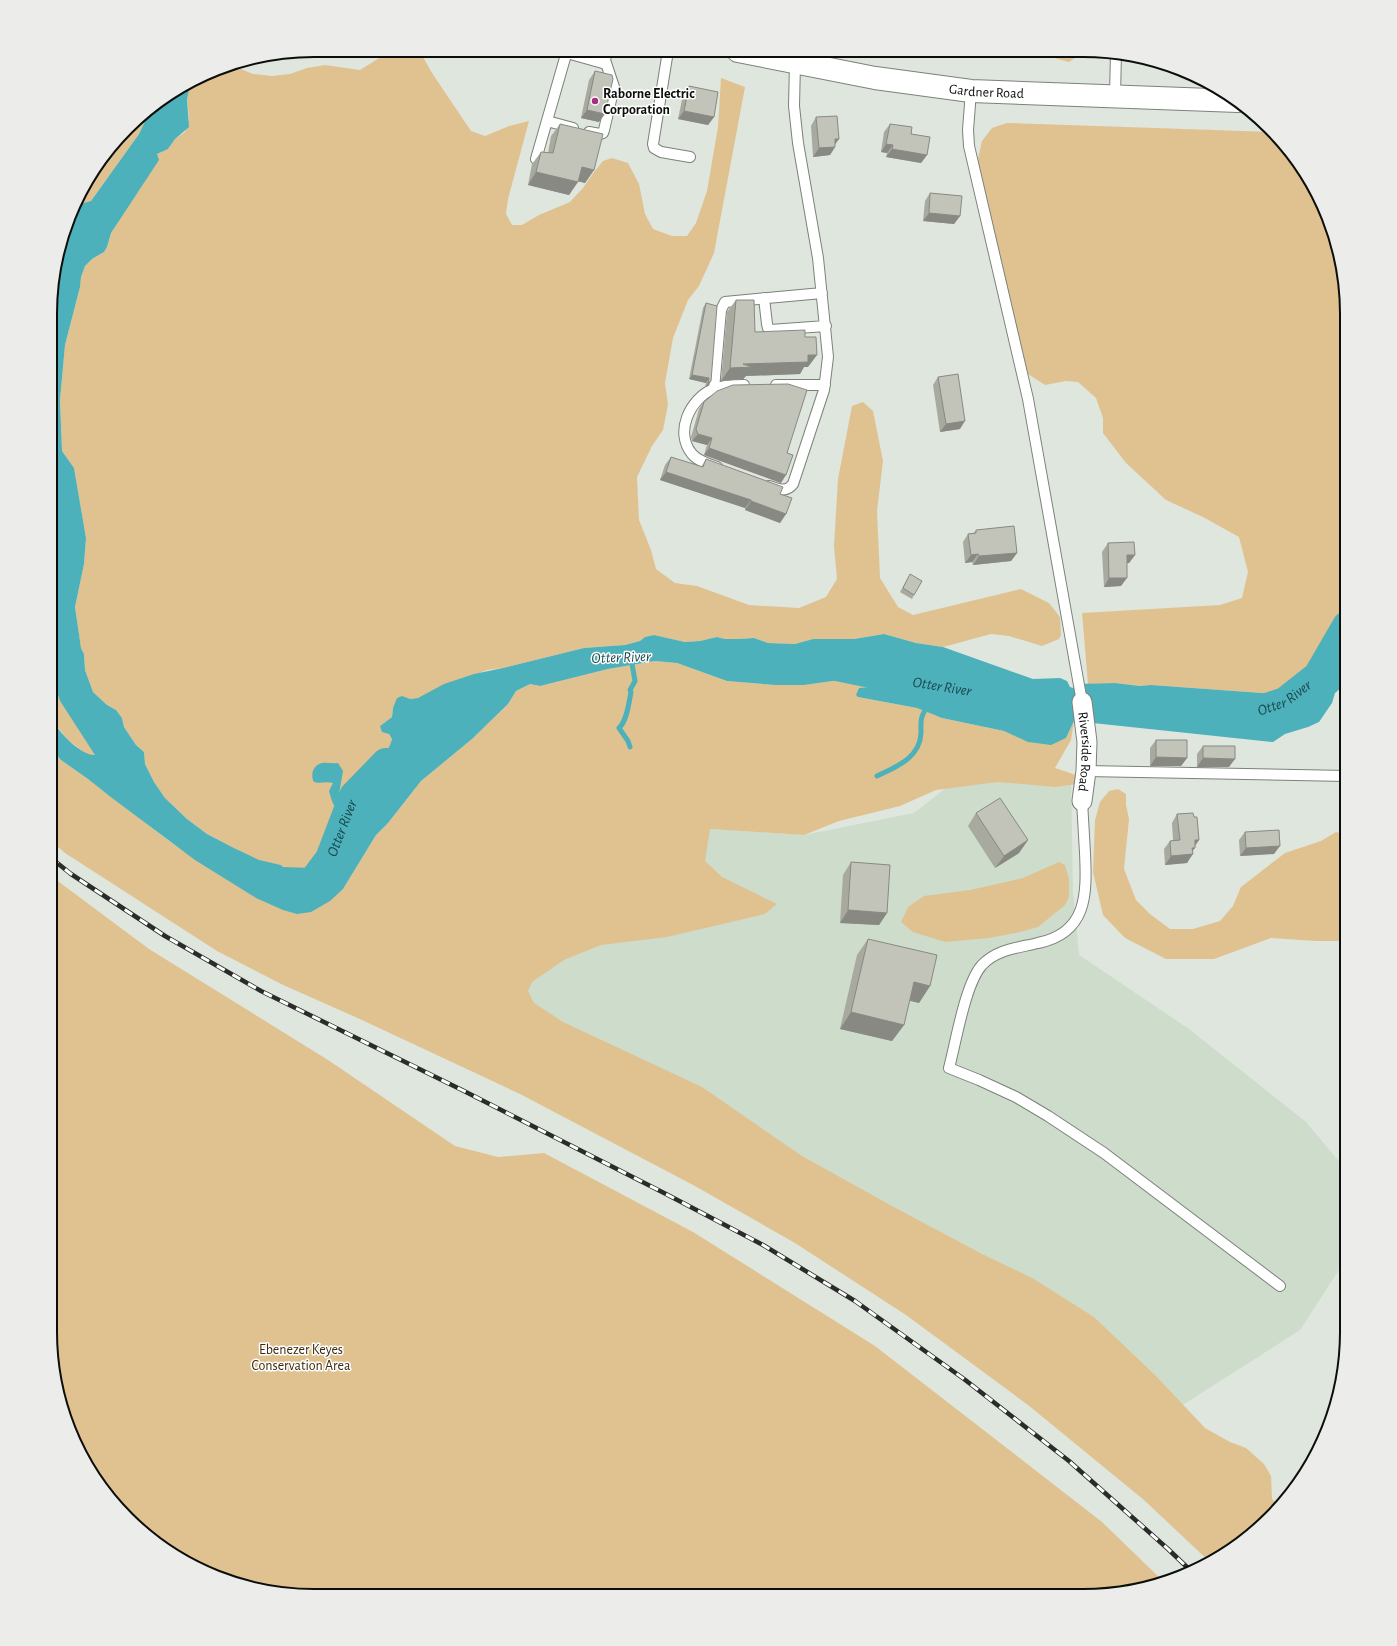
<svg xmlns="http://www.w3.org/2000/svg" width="1397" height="1646" font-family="'Alegreya Sans',sans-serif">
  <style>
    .built { fill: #cedccc }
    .green { fill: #e0c290 }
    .water { fill: #4cb1bb }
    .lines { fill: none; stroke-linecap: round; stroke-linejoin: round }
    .stream { stroke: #4cb1bb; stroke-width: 5 }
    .river { stroke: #4cb1bb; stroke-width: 30 }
    .service-casing { stroke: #7b827a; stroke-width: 12 }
    .minor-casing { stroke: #7b827a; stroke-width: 21 }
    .secondary-casing { stroke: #7b827a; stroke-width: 24 }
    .service { stroke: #fff; stroke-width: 10 }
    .minor { stroke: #fff; stroke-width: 19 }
    .secondary { stroke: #fff; stroke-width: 22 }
    .rail-casing { stroke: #292c28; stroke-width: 4.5 }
    .rail { stroke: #fff; stroke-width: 3; stroke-dasharray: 9; stroke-linecap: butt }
    .wall { fill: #a8a99f }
    .shaded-wall { fill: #888982 }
    .building { fill: #c3c4b9; stroke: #888982 }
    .poi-dot { fill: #ab2e7e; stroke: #fff; stroke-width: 1.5 }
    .labels { text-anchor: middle; stroke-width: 3; stroke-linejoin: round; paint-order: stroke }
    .street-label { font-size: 14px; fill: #0c0e0b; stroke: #fff }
    .poi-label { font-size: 14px; font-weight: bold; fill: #0c0e0b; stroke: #fff; text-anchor: start }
    .park-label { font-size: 14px; fill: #39290c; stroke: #fff }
    .water-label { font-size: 15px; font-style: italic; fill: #1a474c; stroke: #fff }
    .rim { fill: none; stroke: #0c0e0b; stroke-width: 2 }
  </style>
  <rect width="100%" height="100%" fill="#dee6dd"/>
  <path class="built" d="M960 777 1071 778 1073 892 1079 955 1189 1029 1306 1122 1347 1171 1346 1259 1300 1330 1181 1406 524 1008 511 989 710 829 804 835 914 813Z"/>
  <path class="green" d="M392 50H419L432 73 471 131 485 136 509 126 529 121 508 199 506 214 512 225H522L539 215 570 202 583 188 594 172 603 161 612 158 628 163 639 184 645 214 653 229 672 236H687L696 223 707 191 718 127 721 78 745 87 714 253 699 286 688 300 673 338 665 383 668 405 663 430 652 446 637 477 639 520 651 550 656 569 675 583 697 586 749 605 799 608 826 597 837 579 834 546 838 479 852 406 863 402 873 411 883 461 877 511 880 578 898 607 913 615 1021 589 1049 603 1060 617 1061 635 1059 639 1042 646 1009 636 991 634 943 647 916 643 884 634 854 639H813L795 644 768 643 754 638 739 639H725L717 637 700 641 685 642 654 635 645 637 640 641 625 645 584 648 503 668 487 670 418 698 410 699 393 708 392 717 380 726 389 734 392 739 391 747 368 773 356 798 345 830 341 855 333 864 322 873 311 876 287 871 281 865 259 861 207 834 187 819 165 798 154 782 145 764 144 752 136 745 124 727 122 718 116 710 107 705 93 692 85 670 84 654 81 648 75 607 84 564 86 538 74 468 62 451 60 400 65 345 80 287 81 277 85 266 92 259 104 252 107 247 111 233 140 187 157 154 168 149 175 139 185 132 189 119 187 97 176 89 229 64 253 74 272 76 290 74 307 68 325 65 360 70Z
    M1041 52H1084L1069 62 1043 55Z
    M152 106 139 134 91 201 84 204 77 199 85 182 140 115Z
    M1007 123 1273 132 1312 182 1338 245 1347 313V641C1334 659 1318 686 1295 691L1294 696 1301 698V700C1291 702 1284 699 1275 694L1151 685 1140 686 1115 683 1088 684 1082 613 1220 605 1242 598 1248 572 1239 537 1203 517 1166 500 1126 463 1103 433V418L1096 398 1078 382 1066 381 1045 385 1028 374 977 163 982 141 992 128Z
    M655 661 677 663 727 681 775 685H804L905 671 933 675 945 680V690L934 691 910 690 888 685 859 688 858 697 917 708 942 718 1004 731 1029 742 1051 744 1066 738 1074 721 1071 740 1055 768 1073 774 1081 779 1078 784 1055 787 998 782 936 790 900 806 839 821 804 835 710 829 705 861 722 877 777 904 765 914 667 937 601 945 564 960 532 982 528 991 534 1003 563 1022 702 1087 802 1156 892 1206 982 1254 1034 1279 1094 1317 1156 1376 1205 1428 1230 1442 1246 1448 1264 1464 1271 1476 1272 1499 1280 1507 1270 1519 1215 1561 1211 1563 1144 1500 1028 1405 906 1315 795 1243 695 1186 520 1094 362 1020 281 984 217 951 65 853 51 841V748L61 760 88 779 173 844 256 898 343 889 376 835 388 823 421 781 472 739 508 704 516 691 530 684 540 686 608 669Z
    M51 673 53 681 60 701 95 754V756C88 756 81 750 76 746 48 726 51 704 51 673Z
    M1118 789 1126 794V805L1129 819 1124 869 1136 900 1150 914 1170 929H1193L1220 921 1233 906 1241 887 1285 853 1321 841 1336 832 1347 835V941H1316L1271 938 1214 959H1166L1125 938 1103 915 1093 872 1095 820 1100 802 1109 791Z
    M1059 862 1065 865 1069 879V897L1065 905 1038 927 1020 932 989 938 945 942 913 932 901 922 908 907 924 896 970 890 1023 878Z
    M51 876 149 949 328 1060 455 1146 498 1157 544 1153 693 1232 875 1346 1102 1522 1164 1582 1152 1587 1100 1595H296L229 1582 167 1552 127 1519 85 1464 59 1401 50 1333Z"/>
  <path class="water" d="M191 81 187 99 189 127 175 139 168 149 157 154 159 160 111 233 107 247 104 252 92 259 85 266 81 277 80 287 65 345 60 400 62 451 74 468 86 538 84 564 75 607 81 648 84 654 85 670 93 692 107 705 116 710 122 718 124 727 136 745 144 752 145 764 154 782 165 798 187 819 207 834 234 848 259 860 281 865 287 871 311 876 322 873 333 864 341 855 345 830 350 819C347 815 343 814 339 811 333 807 331 798 329 791L333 783C326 781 320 784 314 782 310 775 313 765 322 763 327 762 333 764 338 763L343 771 338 800 340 805 345 808 352 806C357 795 361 782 369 772 377 761 389 753 392 739L389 734 382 732 380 726 392 717 393 708 397 698 402 696 410 699 418 698 444 684 474 674 503 668 584 648 625 645 640 641 645 637 654 635 685 642 700 641 717 637 725 639H739L754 638 768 643 795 644 813 639H854L884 634 916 643 943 647 1033 679 1060 678 1067 681 1070 687 1073 688 1077 684 1115 683 1140 686 1151 685 1275 694C1283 698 1294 704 1301 698L1292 694 1295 691 1304 689 1323 673 1347 641V683L1335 693 1332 703 1319 722 1308 727 1285 734 1273 742 1074 721 1066 738 1051 745 1028 742 1004 731 942 718 917 708 858 697 856 695 859 688 888 685 910 690 934 691 945 690V680C931 675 919 673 905 671L804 685H775L727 681 677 663 655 661 608 669 540 686 530 684 516 691 508 704 472 739 421 781 388 823 376 835 343 889 330 901 311 912 297 914 283 910 256 898 195 860 112 798 88 779 61 760 51 748V712C53 716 54 721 56 725 61 735 83 756 95 755L60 701 53 681 51 673 52 279 58 255 66 242 68 232 64 229 77 199 84 203 91 201 139 134 152 106 182 85Z"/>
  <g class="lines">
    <path class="stream" d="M630 747 628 741 619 728C627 721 629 702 631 692L630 690 635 681 631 658
      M877 776C896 767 920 758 921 733 921 720 920 718 927 707"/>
    <g class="river">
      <path id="s1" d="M837 666 915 682 985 693"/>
      <path id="s2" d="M1249 714 1285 702 1318 676 1347 626"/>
      <path id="s3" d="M282 882 312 883 330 859 354 796 386 763"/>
    </g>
    <g class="service-casing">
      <path id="service" d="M668 51 653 144 654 148 661 152 690 157
        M567 53 606 64
        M971 91 968 130 969 146 1028 399 1082 702
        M1115 96 1116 52
        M547 121 573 128
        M589 132 600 134 603 133 604 130 614 87 605 60 607 51
        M536 159 567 51
        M764 298 767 324 768 328 770 330 826 326
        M776 385H825
        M714 389 721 310 725 302 822 293
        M717 467C708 464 698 461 692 454 674 432 690 399 713 389 723 385 734 385 744 385
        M769 486C779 489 786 493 793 484L824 390 828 357 818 258 798 143 794 106 795 63
        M1086 771 1347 776
        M1082 801C1083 819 1084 836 1085 853 1087 895 1087 933 1038 943 1018 948 997 949 982 965 965 984 956 1042 949 1068L979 1080 1016 1097 1048 1116 1104 1153 1280 1286"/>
    </g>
    <g class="minor-casing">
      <g id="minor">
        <path id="s4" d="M1082 702 1087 742 1086 771 1082 801"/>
      </g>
    </g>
    <g class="secondary-casing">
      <g id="secondary">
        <path id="s5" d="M738 51 875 78 971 91 1238 101"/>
      </g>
    </g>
    <use href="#service" class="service"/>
    <use href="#minor" class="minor"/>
    <use href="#secondary" class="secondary"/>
    <g class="rail-casing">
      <path id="rail" d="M51 858 71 874 165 936 261 991 462 1090 666 1194 763 1245 855 1301 964 1379 1069 1461 1168 1549 1191 1571"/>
    </g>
    <use href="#rail" class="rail"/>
  </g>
  <path class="wall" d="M595 71 599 122 581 118 589 80Z
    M689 86 714 117 708 125 678 119 683 95Z
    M816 117 839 139 835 144V147L830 155 813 157 811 126Z
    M560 124 594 170 585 183 578 181 569 195 528 185 532 164 541 152 548 153 551 136Z
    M890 124 911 134 927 155 921 163 886 157 887 153 881 152 884 132Z
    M930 193 960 216 954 224 923 221 925 201Z
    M736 300 755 332 805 337 808 367H804L800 374 746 376 743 379 721 381 727 312Z
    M706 303 711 381 708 386 705 387 706 383 689 379 703 308Z
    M938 377 960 429 940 432 933 385Z
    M704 402 787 453 781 483 704 455 707 445 692 441 691 437 699 409Z
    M671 457 701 467 706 459 780 494 786 514 780 523 745 510V508L660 480 665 465Z
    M976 530 1017 553 1011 561 973 565 972 562 965 563 963 542 968 534 974 533Z
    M1108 543 1135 555 1129 563H1127L1121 586 1104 587 1102 552Z
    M910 574 914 595 912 599 900 592Z
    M1156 740 1187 758 1181 766H1150V748Z
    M1203 746 1229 767H1197V754Z
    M976 813 1028 840 1019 853 995 868 968 826Z
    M1177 814 1194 817 1199 840 1195 846 1187 863 1165 865 1164 849 1170 841 1173 840 1172 823Z
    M1245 832 1274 854 1240 856 1239 840Z
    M851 862 887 913 879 925 840 923 843 875Z
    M868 939 930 986 919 1003 909 1000 904 1025 892 1041 840 1029 857 955Z"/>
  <path class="shaded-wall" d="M473 50 501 51 496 57Z
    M587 110 605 114 599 122 581 118Z
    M684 111 714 117 708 125 678 119Z
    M835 139H839L833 147H835L830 155 813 157 819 148Z
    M886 144 893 145 887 153 881 152Z
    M892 149 927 155 921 163 886 157Z
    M582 167 594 170 585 183 573 180Z
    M536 172 578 182 569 195 528 185Z
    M929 213 960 216 954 224 923 221Z
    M808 355H817L808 367H804L800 374 746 376 743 379 721 381 730 368 743 364Z
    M692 375 709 378 706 383 689 379Z
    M711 381 708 386 705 387 708 383Z
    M965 421 960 429 940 432 946 424Z
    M698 434 712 438 707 445 692 441Z
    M709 448 786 475 781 483 704 455Z
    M666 472 751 500 745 508 660 480Z
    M751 501 786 514 780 523 745 510Z
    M1017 553 1011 561 973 565 979 556Z
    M978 554 972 562 965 563 971 555Z
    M1127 555H1135L1129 563 1121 564Z
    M1109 578H1127L1121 586 1104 587Z
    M1156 757 1187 758 1181 766H1150Z
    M1203 758 1235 759 1229 767H1197Z
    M1028 840 1019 853 995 868 1004 856Z
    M1195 840H1199L1193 848H1195L1190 854H1193L1187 863 1165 865 1171 856Z
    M1280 846 1274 854 1240 856 1246 848Z
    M848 910 887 913 879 925 840 923Z
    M914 982 930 986 919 1003 902 999Z
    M851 1012 904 1025 892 1041 840 1029Z"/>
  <path class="building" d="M595 71 612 75 613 79 605 114 587 110Z
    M689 86 718 92 714 117 684 111Z
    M837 116 839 139H835V147L819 148 816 117Z
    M560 124 603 134 594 170 582 167 578 182 536 172 541 152 553 153Z
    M890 124 912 127 911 134 930 137 927 155 892 149 893 145 886 144Z
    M930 193 962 196 960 216 929 213Z
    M736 300H754L755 332 805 330V337H816L817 355H808V362L743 364 752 367 730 368Z
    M706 303 717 306 711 381 708 383 709 378 692 375Z
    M958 374 965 421 946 424 938 377Z
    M788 384 807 390 787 453 793 455 786 475 709 448 712 438 698 434 696 429 704 402 717 391 733 385Z
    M671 457 703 467 706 459 783 487 780 494 792 498 786 514 751 501V500L666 472Z
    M1014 526 1017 553 979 556 978 554 971 555 968 534 976 533V530Z
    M1134 542 1135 555H1127V578H1109L1108 543Z
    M910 574 922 581 914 595 903 588Z
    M1156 740H1187V758L1156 757Z
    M1203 746H1235V759L1203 758Z
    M1000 798 1028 840 1004 856 976 813Z
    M1193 813 1194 817H1197L1199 840H1195V848H1192L1193 854 1171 856 1170 841 1180 840 1177 814Z
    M1279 830 1280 846 1246 848 1245 832Z
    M851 862 890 865 887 913 848 910Z
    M868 939 937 955 930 986 914 982 904 1025 851 1012Z"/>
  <circle class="poi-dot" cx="595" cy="101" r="4"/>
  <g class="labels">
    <g class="street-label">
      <text dy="5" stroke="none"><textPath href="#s5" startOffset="252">Gardner Road</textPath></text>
      <text dy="5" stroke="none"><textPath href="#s4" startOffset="50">Riverside Road</textPath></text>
    </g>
    <g class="poi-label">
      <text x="603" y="98">Raborne Electric<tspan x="603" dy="16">Corporation</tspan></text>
    </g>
    <g class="park-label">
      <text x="301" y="1354">Ebenezer Keyes<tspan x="301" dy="16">Conservation Area</tspan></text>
    </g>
    <g class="water-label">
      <text transform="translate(621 657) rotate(-2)" y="5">Otter River</text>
      <text dy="5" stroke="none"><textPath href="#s1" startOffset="107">Otter River</textPath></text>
      <text dy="5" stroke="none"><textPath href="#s2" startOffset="39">Otter River</textPath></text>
      <text dy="5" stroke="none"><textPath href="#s3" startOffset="93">Otter River</textPath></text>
    </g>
  </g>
  <path d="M0 0H1397V1646H0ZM314 57H1083A257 257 0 0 1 1340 314V1332A257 257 0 0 1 1083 1589H314A257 257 0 0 1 57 1332V314A257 257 0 0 1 314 57Z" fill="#ececeb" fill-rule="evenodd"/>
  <path class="rim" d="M314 57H1083A257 257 0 0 1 1340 314V1332A257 257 0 0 1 1083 1589H314A257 257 0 0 1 57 1332V314A257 257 0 0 1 314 57Z"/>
</svg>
